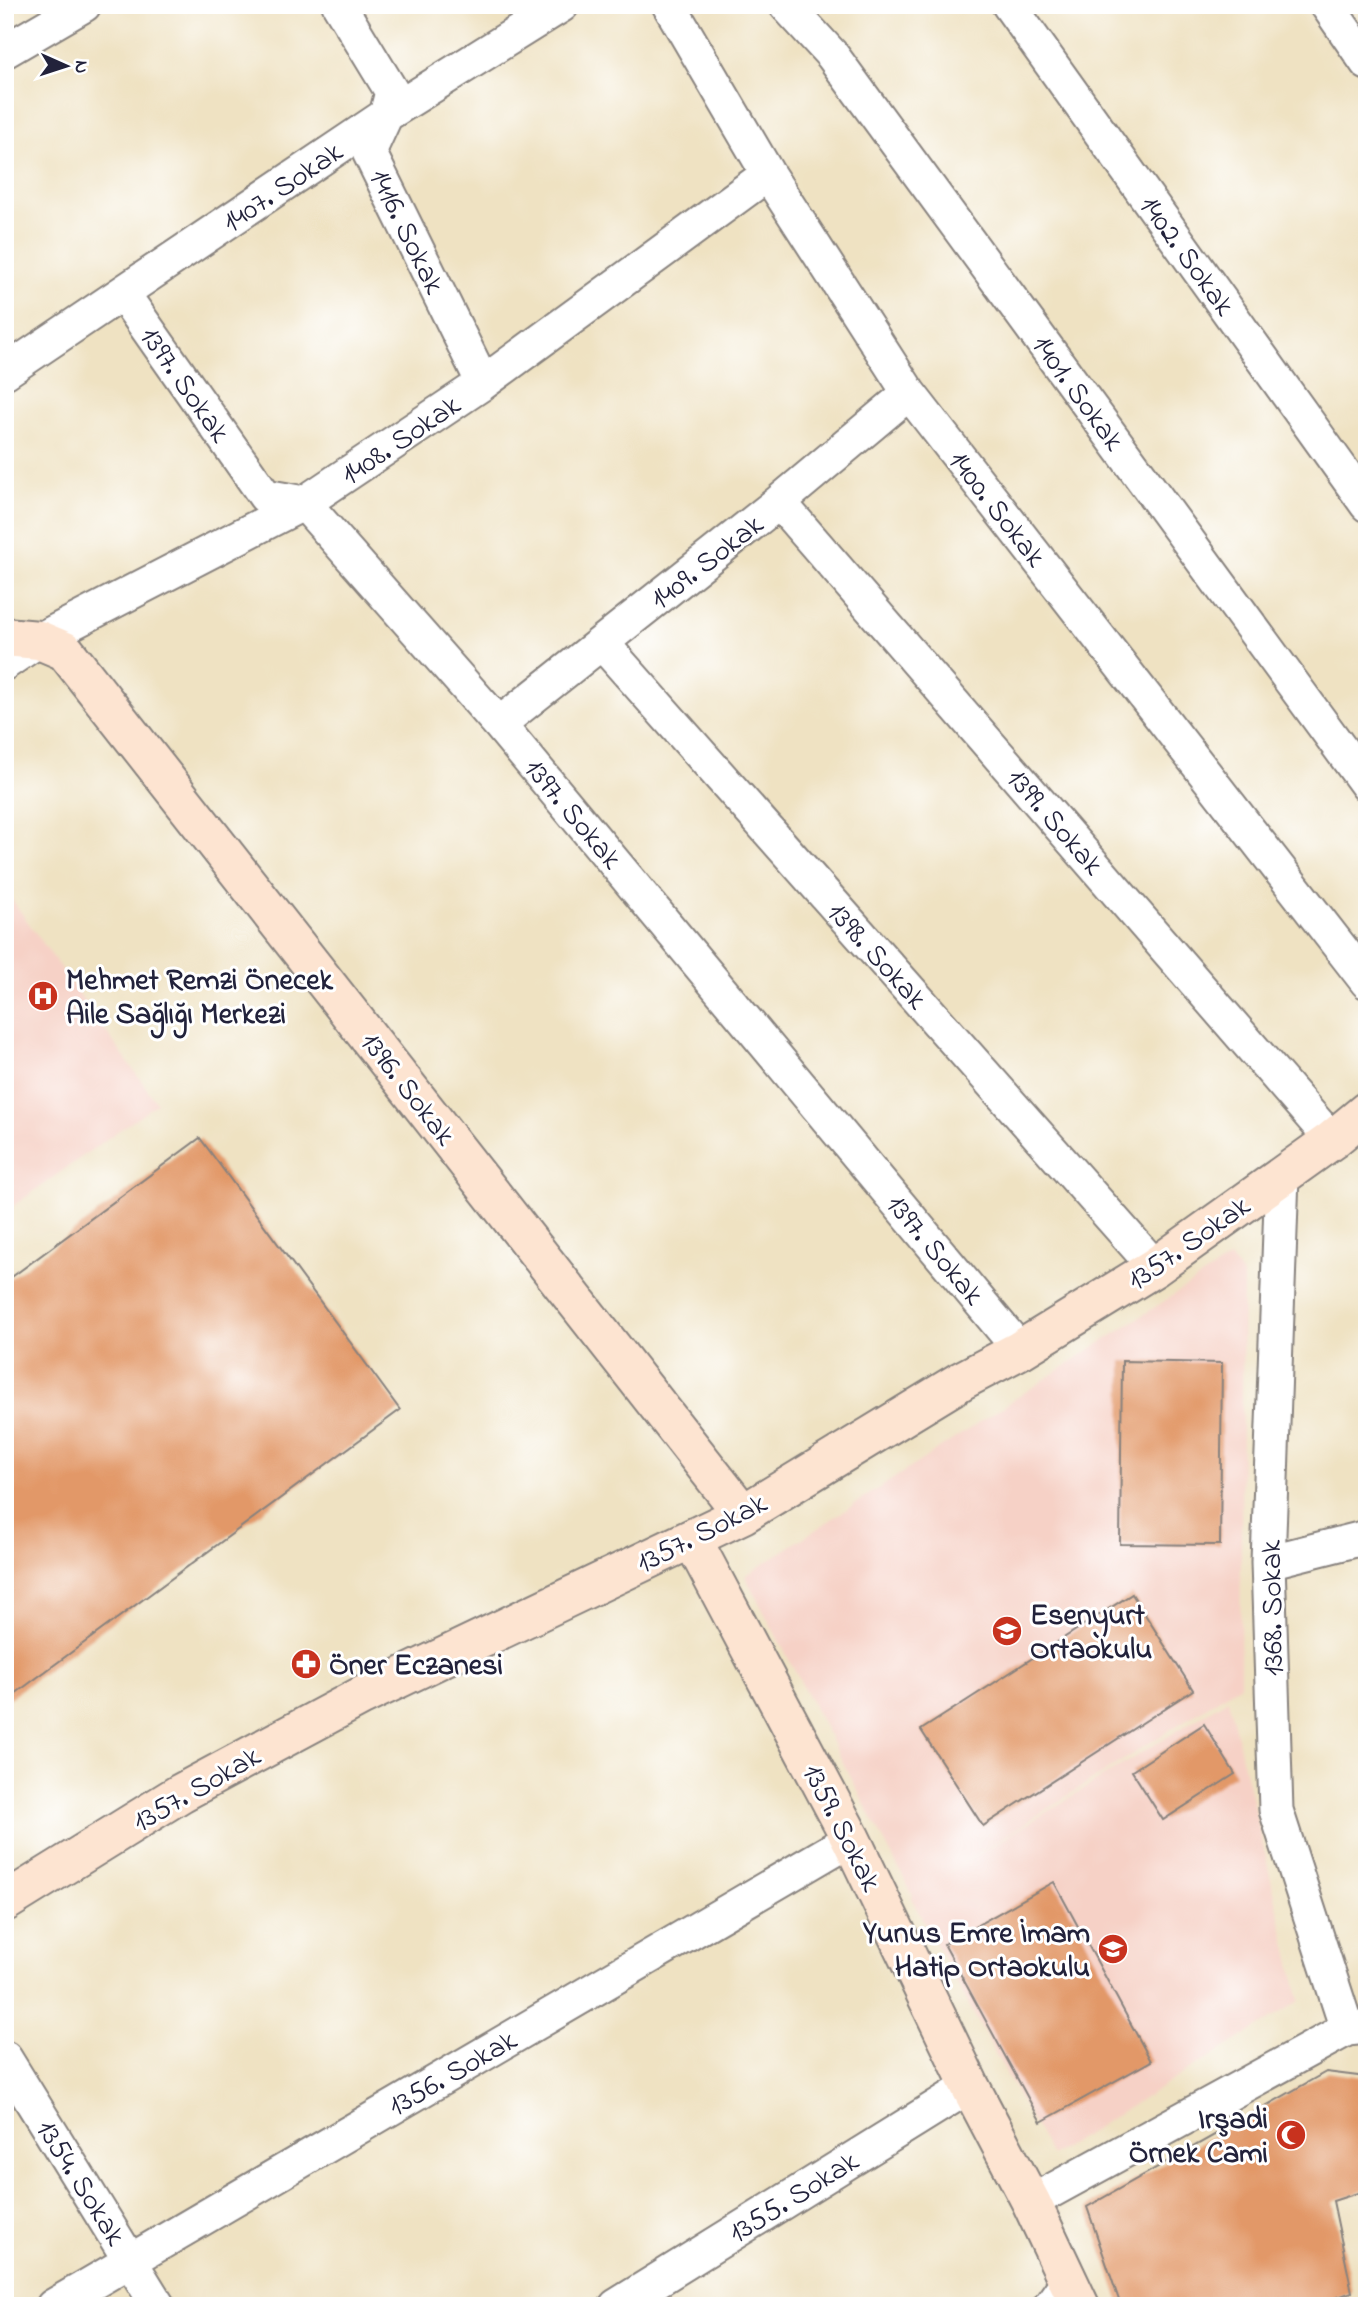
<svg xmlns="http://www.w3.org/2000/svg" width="1372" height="2311" font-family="'Indie Flower',sans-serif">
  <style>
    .built { fill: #f6d1c6 }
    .building { fill: #e29868 }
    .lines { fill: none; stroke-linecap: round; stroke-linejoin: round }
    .street-casing { stroke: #88827e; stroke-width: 37 }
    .secondary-casing { stroke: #88827e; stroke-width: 42 }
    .street { stroke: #fff; stroke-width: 33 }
    .secondary { stroke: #fde4d1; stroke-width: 38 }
    .labels { text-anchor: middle; stroke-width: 6; stroke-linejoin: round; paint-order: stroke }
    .street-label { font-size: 30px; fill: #22223b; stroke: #fff }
    .poi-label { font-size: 30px; font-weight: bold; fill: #22223b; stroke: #fff; text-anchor: start }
  </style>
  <rect width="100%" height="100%" fill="#fff"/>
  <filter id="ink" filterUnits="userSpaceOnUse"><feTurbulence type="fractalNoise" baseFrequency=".0143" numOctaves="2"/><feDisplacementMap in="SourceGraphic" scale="14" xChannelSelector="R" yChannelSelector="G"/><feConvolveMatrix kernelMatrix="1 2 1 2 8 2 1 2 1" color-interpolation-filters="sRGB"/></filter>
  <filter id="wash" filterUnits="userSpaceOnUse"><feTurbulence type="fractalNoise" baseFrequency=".00686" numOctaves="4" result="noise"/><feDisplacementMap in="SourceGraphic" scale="28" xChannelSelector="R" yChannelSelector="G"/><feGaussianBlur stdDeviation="1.57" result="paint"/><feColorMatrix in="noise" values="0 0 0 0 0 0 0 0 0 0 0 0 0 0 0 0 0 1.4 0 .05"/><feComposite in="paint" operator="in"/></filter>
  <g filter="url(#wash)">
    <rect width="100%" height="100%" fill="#efe2c2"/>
    <path class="built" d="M5 890 157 1103 12 1207 5 1198Z
      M1230 1258 1243 1276 1240 1685 926 1887 1228 1699 1300 2001 1051 2156 911 1898 913 1896 745 1576Z"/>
    <g id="blocks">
      <path class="building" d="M200 1138 400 1410 8 1699 5 1696V1282Z
        M1122 1361 1222 1363 1220 1545 1120 1544Z
        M1132 1594 1193 1690 983 1826 921 1730Z
        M1204 1724 1235 1774 1163 1820 1132 1771Z
        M1054 1882 1151 2061 1041 2122 944 1944Z
        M1326 2072 1366 2077 1367 2080V2190L1333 2201 1352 2292 1313 2306H1121L1087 2207Z"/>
    </g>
  </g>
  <g filter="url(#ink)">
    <use href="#blocks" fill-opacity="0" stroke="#88827e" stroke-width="2"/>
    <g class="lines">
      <g class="street-casing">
        <path id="street" d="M339 5 392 92 386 115 369 152 483 383
          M669 5 768 174 909 393 1367 982
          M786 5 832 55 1367 785
          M1009 5 1367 505
          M1327 5 1367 63
          M5 51 84 5
          M123 294 265 496 304 503 499 724 1020 1350
          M5 372 386 115 562 5
          M779 502 1332 1140
          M602 643 1155 1267
          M5 663 39 640 304 503 483 383 768 174
          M499 724 779 502 909 393
          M1282 1176 1268 1562 1276 1810 1347 2029
          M1268 1562 1367 1537
          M5 2058 158 2306
          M1031 2202 1347 2029 1367 2027
          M53 2306 851 1839
          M616 2306 970 2086
          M1050 2306 1067 2282"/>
      </g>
      <g class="secondary-casing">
        <path id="secondary" d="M5 637 39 640 65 651 743 1514
          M692 1539 851 1839 970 2086 1031 2202 1080 2306
          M5 1902 181 1793 362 1696 743 1514 961 1381 1020 1350 1155 1267 1332 1140 1367 1111"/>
      </g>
      <use href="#street" class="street"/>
      <use href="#secondary" class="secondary"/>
    </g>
  </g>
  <defs>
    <g id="hospital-disc" transform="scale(1.575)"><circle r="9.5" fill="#c8321e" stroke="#fff"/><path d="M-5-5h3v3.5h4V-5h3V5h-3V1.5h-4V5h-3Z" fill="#fff"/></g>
    <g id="school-disc" transform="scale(1.575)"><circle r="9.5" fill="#c8321e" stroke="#fff"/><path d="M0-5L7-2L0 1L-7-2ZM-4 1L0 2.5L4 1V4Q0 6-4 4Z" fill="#fff"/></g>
    <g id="pharmacy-disc" transform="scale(1.575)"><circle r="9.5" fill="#c8321e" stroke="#fff"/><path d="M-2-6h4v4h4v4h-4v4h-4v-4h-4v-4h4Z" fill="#fff"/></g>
    <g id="mosque-disc" transform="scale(1.575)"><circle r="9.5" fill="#c8321e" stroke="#fff"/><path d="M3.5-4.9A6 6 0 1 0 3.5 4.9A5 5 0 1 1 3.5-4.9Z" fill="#fff"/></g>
  </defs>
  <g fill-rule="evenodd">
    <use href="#hospital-disc" x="43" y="996"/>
    <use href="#school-disc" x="1007" y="1631"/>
    <use href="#pharmacy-disc" x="306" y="1664"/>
    <use href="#school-disc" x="1113" y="1949"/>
    <use href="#mosque-disc" x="1291" y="2135"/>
  </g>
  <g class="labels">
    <g class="street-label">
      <text transform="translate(282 186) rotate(-34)" y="10">1407. Sokak</text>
      <text transform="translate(408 231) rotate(64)" y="10">1416. Sokak</text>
      <text transform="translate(1188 255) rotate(54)" y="10">1402. Sokak</text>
      <text transform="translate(186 384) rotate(55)" y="10">1397. Sokak</text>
      <text transform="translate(1079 392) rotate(54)" y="10">1401. Sokak</text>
      <text transform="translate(400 439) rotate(-34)" y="10">1408. Sokak</text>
      <text transform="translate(998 508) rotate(52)" y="10">1400. Sokak</text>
      <text transform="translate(706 561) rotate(-38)" y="10">1409. Sokak</text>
      <text transform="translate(574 813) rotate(50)" y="10">1397. Sokak</text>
      <text transform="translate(1056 821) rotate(49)" y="10">1399. Sokak</text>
      <text transform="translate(878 955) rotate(48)" y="10">1398. Sokak</text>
      <text transform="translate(409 1088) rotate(52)" y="10">1396. Sokak</text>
      <text transform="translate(1188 1242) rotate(-35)" y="10">1357. Sokak</text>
      <text transform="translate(936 1249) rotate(50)" y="10">1397. Sokak</text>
      <text transform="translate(701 1532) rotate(-27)" y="10">1357. Sokak</text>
      <text transform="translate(1271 1608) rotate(-91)" y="10">1368. Sokak</text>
      <text transform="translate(196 1788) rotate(-30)" y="10">1357. Sokak</text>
      <text transform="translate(843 1827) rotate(63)" y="10">1359. Sokak</text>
      <text transform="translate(452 2072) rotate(-30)" y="10">1356. Sokak</text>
      <text transform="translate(82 2182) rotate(58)" y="10">1354. Sokak</text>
      <text transform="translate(793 2196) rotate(-32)" y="10">1355. Sokak</text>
    </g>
    <g class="poi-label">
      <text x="66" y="989">Mehmet Remzi Önecek<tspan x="66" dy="34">Aile Sağlığı Merkezi</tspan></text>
      <text x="1030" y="1624">Esenyurt<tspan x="1030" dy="34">Ortaokulu</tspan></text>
      <text x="329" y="1674">Öner Eczanesi</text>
      <text x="1090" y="1942" text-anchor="end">Yunus Emre İmam<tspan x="1090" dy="34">Hatip Ortaokulu</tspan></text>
      <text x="1268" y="2128" text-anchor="end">Irşadi<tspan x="1268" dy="34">Örnek Cami</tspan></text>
    </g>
  </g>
  <rect width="1372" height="2311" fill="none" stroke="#fff" stroke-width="28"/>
  <g transform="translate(66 66) rotate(93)" stroke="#ffffff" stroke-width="5" paint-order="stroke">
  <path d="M0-5L12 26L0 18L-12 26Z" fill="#22223b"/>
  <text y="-10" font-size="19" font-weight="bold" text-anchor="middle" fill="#22223b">N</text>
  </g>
</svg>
